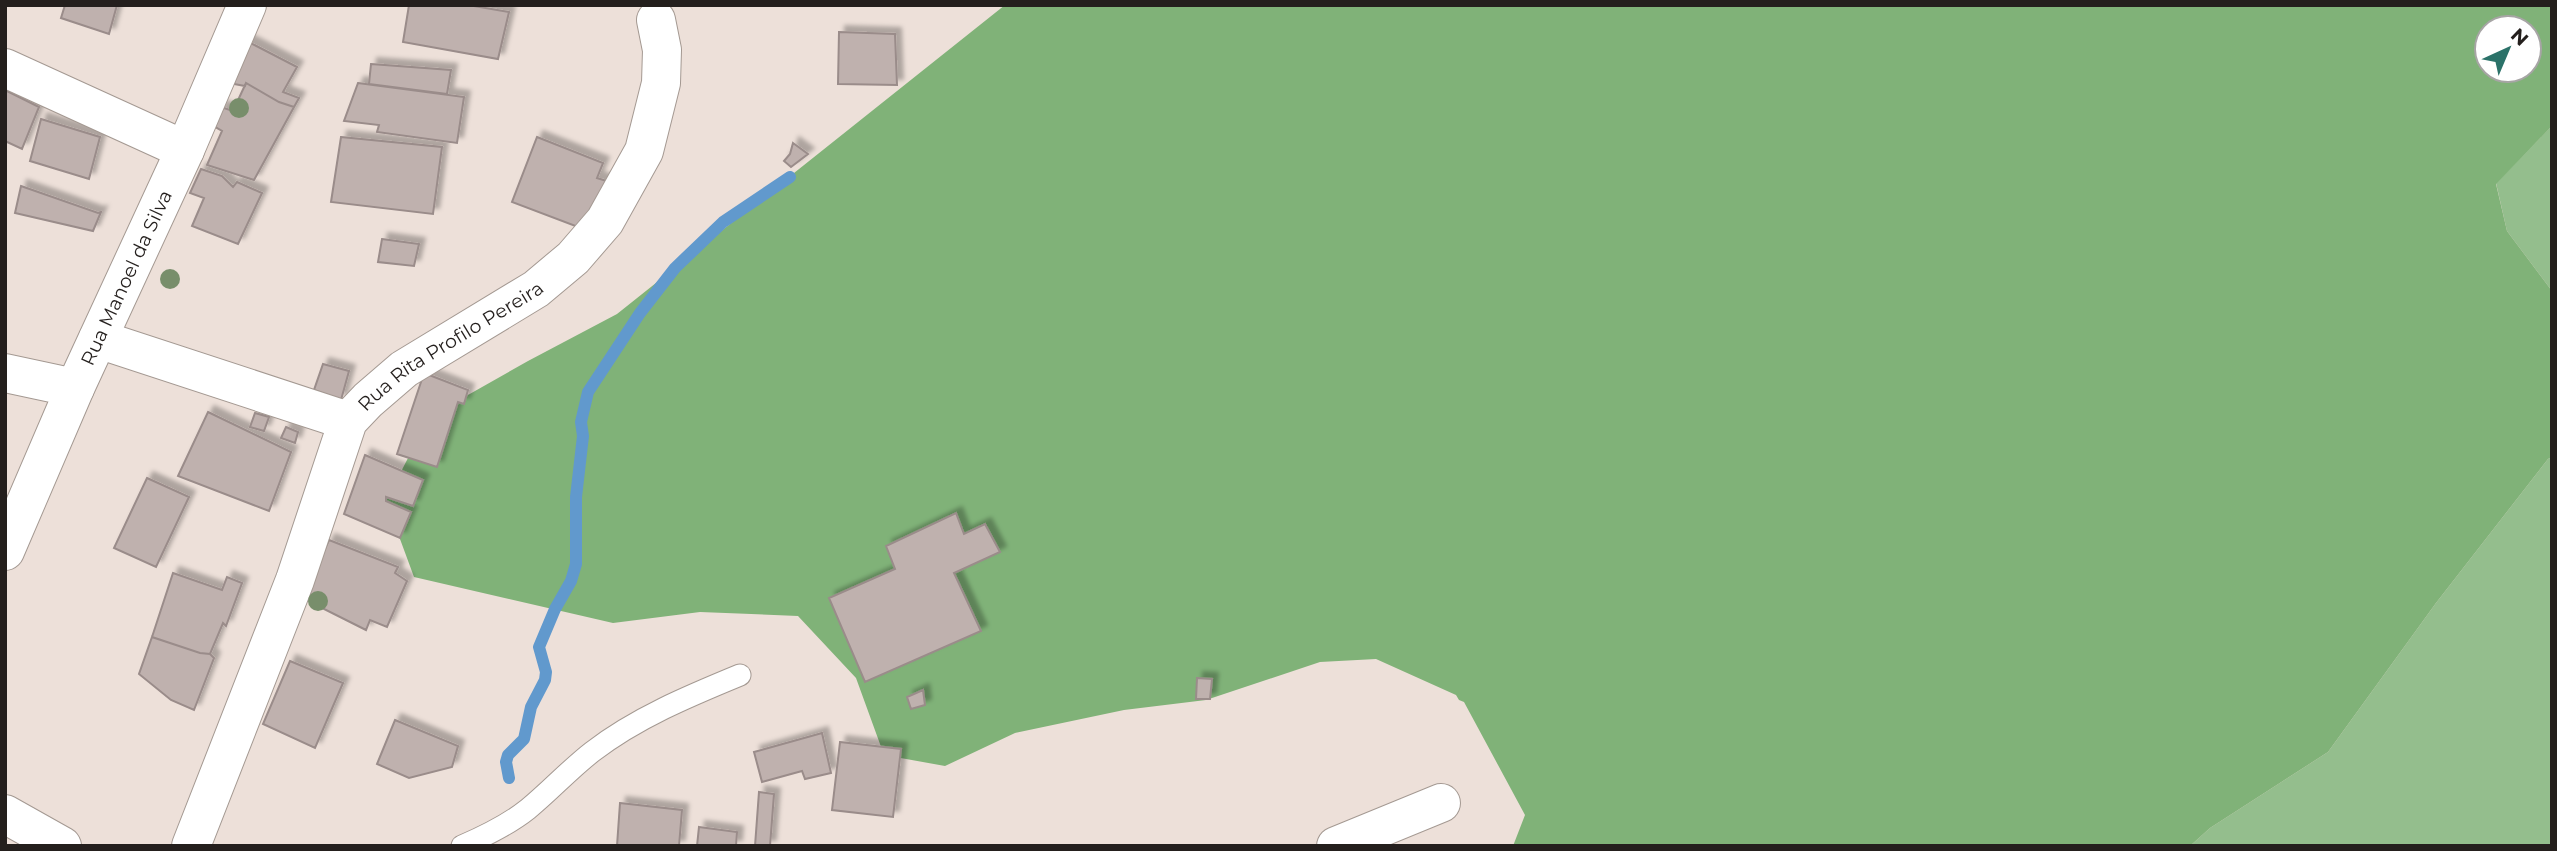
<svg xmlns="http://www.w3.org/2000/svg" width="2557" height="851" font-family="Montserrat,sans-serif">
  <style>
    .green { fill: #94be8d }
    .forest { fill: #80b278; fill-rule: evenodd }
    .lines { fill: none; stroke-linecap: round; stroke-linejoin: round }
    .stream { stroke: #6199cd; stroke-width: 12 }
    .building { fill: #bfb1ae; stroke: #9a8c8a; stroke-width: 2; filter: url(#shadow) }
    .lane-casing { stroke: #a49992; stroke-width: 23 }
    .street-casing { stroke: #a49992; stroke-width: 40 }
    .lane { stroke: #fff; stroke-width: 21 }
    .street { stroke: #fff; stroke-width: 38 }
    .tree { fill: #788e6b }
    .labels { text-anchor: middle; stroke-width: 5; stroke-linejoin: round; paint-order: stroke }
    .street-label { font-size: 19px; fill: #241f1d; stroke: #fff }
  </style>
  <defs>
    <filter id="shadow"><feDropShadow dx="6" dy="-6" stdDeviation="2" flood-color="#0004"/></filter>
  </defs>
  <rect width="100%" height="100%" fill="#ede0d9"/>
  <path class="green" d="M2552 126V291L2507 231 2496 183Z
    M2552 457V846H2190L2210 828 2328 752 2436 603 2548 459Z"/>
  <path class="forest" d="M1005 5H2552V126L2496 184 2507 231 2552 291V457L2548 459 2436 603 2328 752 2210 828 2190 846H1513L1525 815 1464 702 1459 700 1456 695 1376 659 1320 662 1206 700 1124 710 1015 733 945 766 884 755 856 678 798 616 700 612 613 623 414 577 386 501 429 417 528 361 617 314ZM2487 28H2529V70H2487Z"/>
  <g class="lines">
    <path class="stream" d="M509 778 506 762 508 755 524 739 531 707 545 680 546 672 539 647 555 609 571 581 576 564V497L583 436 581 422 588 392 640 313 675 268 723 222 790 177"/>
  </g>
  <path class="building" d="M65 5H117L109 34 61 18Z
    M409 5H468L509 12 498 59 403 42Z
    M839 32 895 34 897 85 838 84Z
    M241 38 297 67 283 92 299 98 294 107 279 102 246 83 245 86 234 84Z
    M371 64 451 70 447 94 369 84Z
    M246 83 279 102 294 107 254 180 207 165 222 131 212 125 221 107 233 111Z
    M358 83 464 97 457 143 377 132 379 125 344 121Z
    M5 90 39 107 22 149 5 141Z
    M41 119 100 137 89 179 30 161Z
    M341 137 442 147 433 214 331 202Z
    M537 137 603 163 597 178 610 182 586 230 512 202Z
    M793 143 808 154 791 167 784 161 790 154Z
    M201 169 222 176 233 187 237 182 262 193 238 244 192 226 204 198 190 193Z
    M21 186 98 213 101 212 93 231 15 213Z
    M382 239 419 244 414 266 378 262Z
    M323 364 349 371 341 400 314 390Z
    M424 373 468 390 464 404 458 402 437 467 397 454Z
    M208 412 291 452 269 511 178 476Z
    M255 413 269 417 264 431 250 427Z
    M286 427 298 432 295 443 281 438Z
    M365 455 423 480 413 506 386 497V501L411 512 400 538 344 514Z
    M147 478 189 497 156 567 114 548Z
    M956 513 964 534 985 524 1000 552 954 573 981 631 865 682 829 598 895 569 886 546Z
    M329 540 398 567 395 573 407 581 387 627 370 620 366 630 312 603 314 596 305 592Z
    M173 573 222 590 227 577 242 583 226 626 223 623 210 654 200 653 152 637Z
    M152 637 200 653 210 654 214 658 194 710 171 700 139 674Z
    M290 661 343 683 315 748 263 724Z
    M1197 678 1212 679 1210 699H1196Z
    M923 690 925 705 911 709 907 697Z
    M395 720 458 746 452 767 409 778 377 764Z
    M822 733 831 773 805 779 802 771 762 782 754 752Z
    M840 742 901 749 893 817 832 810Z
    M759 792 774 794 770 846H755Z
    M620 803 682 810 679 846H617Z
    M699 827 737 832 736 846H697Z"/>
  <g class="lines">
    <g class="lane-casing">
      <path id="lane" d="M462 846C485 836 508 825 528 809 550 791 570 769 592 752 636 718 689 696 740 675"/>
    </g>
    <g class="street-casing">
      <g id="street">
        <path d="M5 68 185 150"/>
        <path d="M98 339 348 421"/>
        <path d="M5 373 75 388"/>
        <path id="s1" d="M5 551 75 388 185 150 247 5"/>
        <path d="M5 814 62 846"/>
        <path id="s2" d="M191 846 295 580 348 421 368 400 404 369 536 289 573 258 605 221 644 151 661 83 662 50 656 20"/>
        <path d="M1336 846 1441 803"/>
      </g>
    </g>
    <use href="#lane" class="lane"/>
    <use href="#street" class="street"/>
  </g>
  <g class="tree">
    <circle cx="239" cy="108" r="10"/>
    <circle cx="170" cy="279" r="10"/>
    <circle cx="318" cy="601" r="10"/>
  </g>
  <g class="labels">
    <g class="street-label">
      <text dy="7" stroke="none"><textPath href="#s1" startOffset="299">Rua Manoel da Silva</textPath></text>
      <text dy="7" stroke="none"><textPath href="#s2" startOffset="581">Rua Rita Profilo Pereira</textPath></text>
    </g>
  </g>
  <rect width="2557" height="851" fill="none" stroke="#241f1d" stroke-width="14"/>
  <g transform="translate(2508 49) rotate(44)"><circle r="33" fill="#ffffff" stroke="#a7a5a5" stroke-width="2"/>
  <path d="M0-5L12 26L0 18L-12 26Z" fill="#2b7269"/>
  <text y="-10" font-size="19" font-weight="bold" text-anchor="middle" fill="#241f1d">N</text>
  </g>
</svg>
